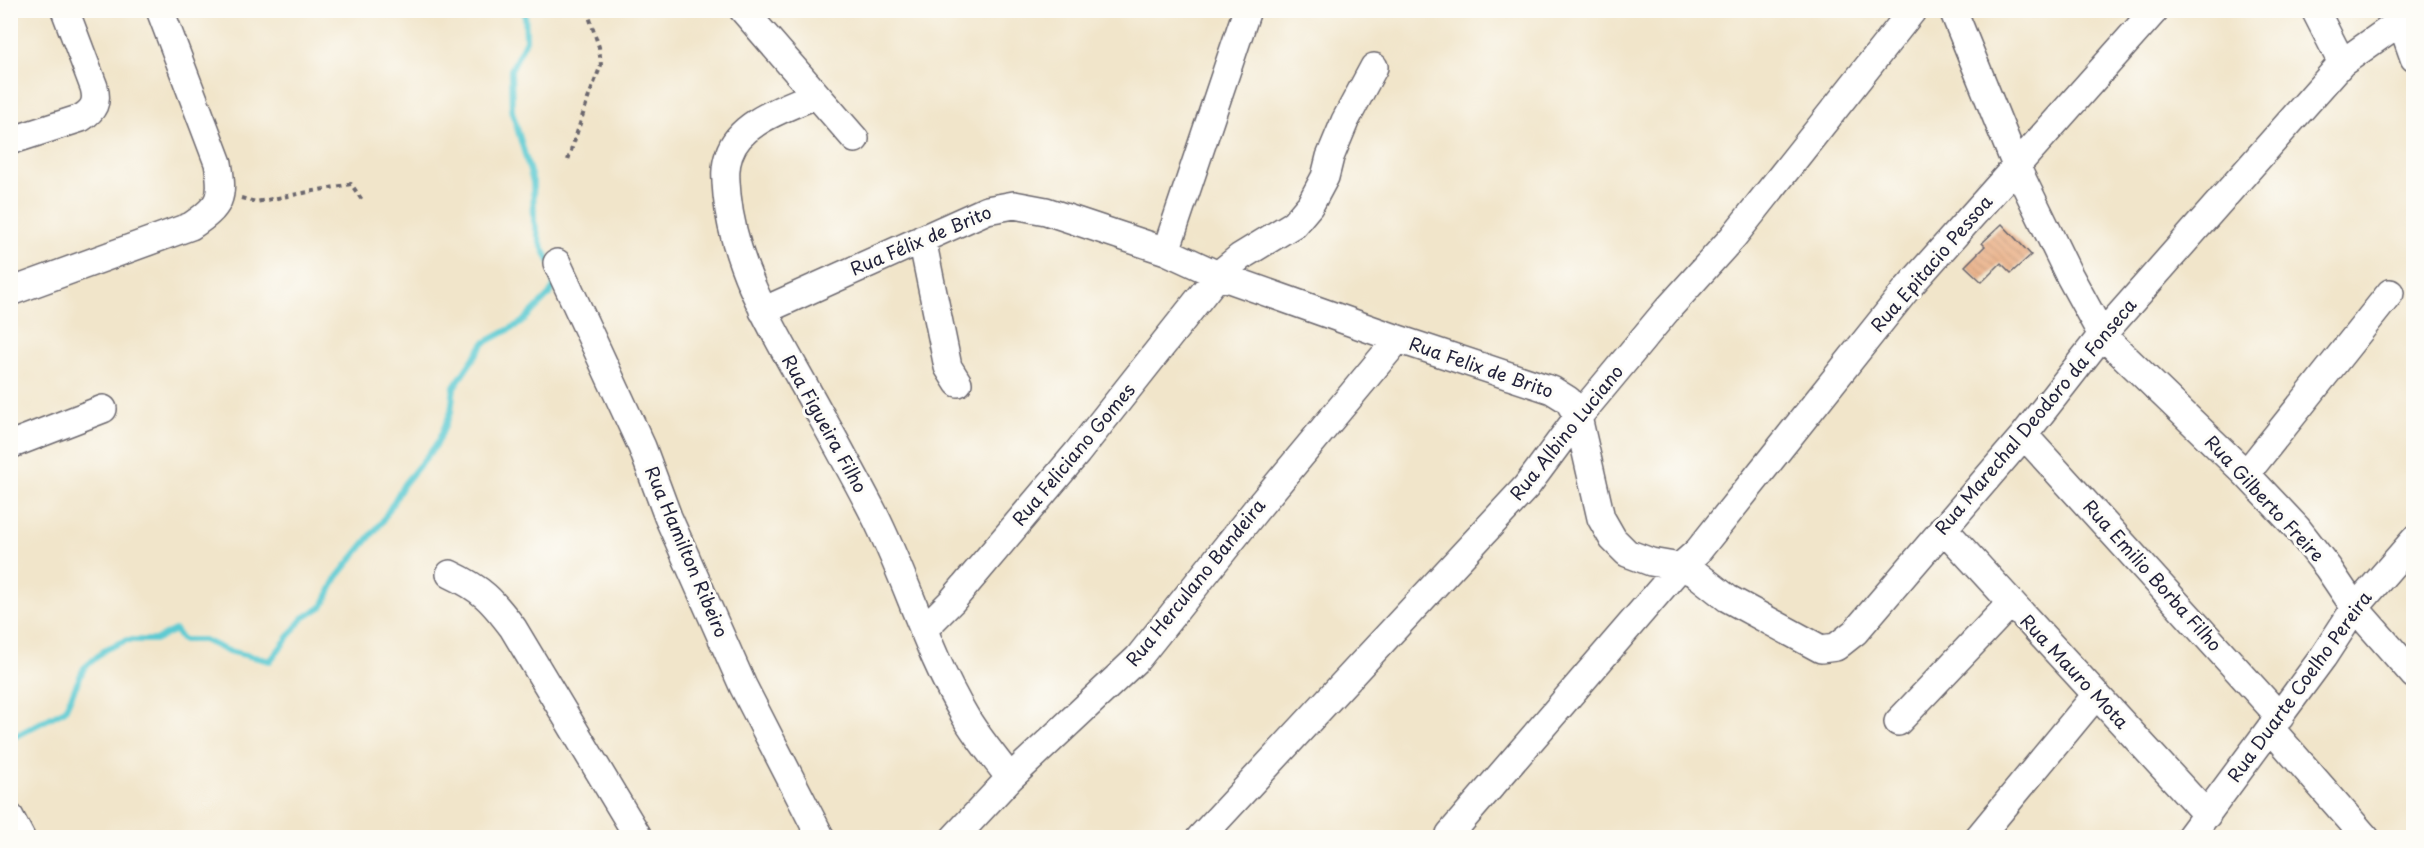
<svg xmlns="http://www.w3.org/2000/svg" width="2424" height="848" font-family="'Playpen Sans',sans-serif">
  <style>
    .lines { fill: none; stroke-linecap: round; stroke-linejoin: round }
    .stream { stroke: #5dcad2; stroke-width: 6 }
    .building { fill: url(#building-back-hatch) }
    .minor-casing { stroke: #6a666d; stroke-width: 30 }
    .path { stroke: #6a666d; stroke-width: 4; stroke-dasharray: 4.5 4.5; stroke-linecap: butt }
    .minor { stroke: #fff; stroke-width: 27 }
    .labels { text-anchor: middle; stroke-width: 6; stroke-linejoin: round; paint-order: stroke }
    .street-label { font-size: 18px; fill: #22223b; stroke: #fdfcf7 }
  </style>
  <defs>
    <pattern id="building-back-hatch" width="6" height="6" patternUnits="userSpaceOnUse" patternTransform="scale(1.5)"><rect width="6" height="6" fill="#e7a87b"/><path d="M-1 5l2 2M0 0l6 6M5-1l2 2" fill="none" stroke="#c6906b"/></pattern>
  </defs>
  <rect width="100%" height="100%" fill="#fdfcf7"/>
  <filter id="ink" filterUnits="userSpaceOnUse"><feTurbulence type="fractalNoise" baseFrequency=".0167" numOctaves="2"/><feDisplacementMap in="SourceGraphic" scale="12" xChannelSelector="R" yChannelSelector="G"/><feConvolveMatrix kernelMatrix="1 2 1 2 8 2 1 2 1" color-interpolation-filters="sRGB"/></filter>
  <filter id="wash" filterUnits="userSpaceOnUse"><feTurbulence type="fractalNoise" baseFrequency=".008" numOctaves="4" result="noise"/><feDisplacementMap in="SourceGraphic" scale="24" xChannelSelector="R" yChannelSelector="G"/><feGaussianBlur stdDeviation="1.35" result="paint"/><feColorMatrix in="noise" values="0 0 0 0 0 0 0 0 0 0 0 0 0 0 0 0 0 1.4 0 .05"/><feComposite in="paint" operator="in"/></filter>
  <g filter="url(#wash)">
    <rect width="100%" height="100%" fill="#f1e5ca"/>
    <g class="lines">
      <path class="stream" d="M525 10 526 40 511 70 512 111 533 182 534 221 540 242 549 261
        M10 739 65 710 84 668 106 649 127 640H155L175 630 182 640H204L225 650 270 661 303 618 323 606 337 577 382 522 404 484 437 444 451 412 454 387 484 343 521 323 549 295 554 287V282"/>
    </g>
    <g id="blocks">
      <path class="building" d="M2002 224 2031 255 2011 273 2001 263 1982 282 1965 266 1985 246 1982 243Z"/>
    </g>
  </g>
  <g filter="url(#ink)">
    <use href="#blocks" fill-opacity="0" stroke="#6a666d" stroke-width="1.5"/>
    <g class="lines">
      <g class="minor-casing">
        <path id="minor" d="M743 10 855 139
          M1953 10 2017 168 2068 273 2102 335 2246 474 2297 528 2328 568 2355 608 2414 675
          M2315 10 2342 63
          M2401 21 2414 58
          M815 95C786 108 739 122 729 155 724 169 726 181 727 195 734 268 774 331 809 394 831 434 853 473 874 514 907 579 927 652 965 716 977 737 995 758 1010 778
          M10 141 81 118C94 110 98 102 94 87L65 10
          M922 239 948 367 958 383
          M1166 251 1247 10
          M557 263 642 447 668 517 743 686 821 838
          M10 292 191 226C221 206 224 198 218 163L160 10
          M763 311 987 210 1014 205 1046 211 1166 251 1218 275 1398 339 1552 390 1568 400 1578 417 1601 518 1613 539 1627 553 1651 562 1680 567 1695 573 1727 598 1821 649 1836 647 1855 632 2024 435 2102 335 2342 63 2414 12
          M2024 435 2280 717
          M10 445 103 409
          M2246 474 2390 293
          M1943 528 2207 815
          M450 574C482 589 492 600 513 628L639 838
          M923 630 952 601 1077 453 1218 275 1240 257 1294 224 1310 205 1325 177 1330 157 1345 121 1374 67
          M1898 722 2010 604
          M2271 729 2366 838
          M10 817 21 838
          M1450 834 1680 567 1698 551 1906 290 2155 10
          M954 838 1010 778 1138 658 1255 511 1398 339
          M1200 838 1526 487 1578 417 1667 310 1733 237 1913 10
          M1978 838 2096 695
          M2189 838 2323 657 2355 608 2414 540"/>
      </g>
      <path class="path" d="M568 160 588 99 601 65 599 47 587 10
        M241 198 256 202 351 184 362 200"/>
      <use href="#minor" class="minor"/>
    </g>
  </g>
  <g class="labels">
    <g class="street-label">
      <text transform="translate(921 241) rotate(-23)" y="6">Rua Félix de Brito</text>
      <text transform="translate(1932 264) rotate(-49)" y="6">Rua Epitacio Pessoa</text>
      <text transform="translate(1481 368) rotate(19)" y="6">Rua Felix de Brito</text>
      <text transform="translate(2036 417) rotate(-50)" y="6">Rua Marechal Deodoro da Fonseca</text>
      <text transform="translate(824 424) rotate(61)" y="6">Rua Figueira Filho</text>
      <text transform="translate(1567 433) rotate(-51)" y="6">Rua Albino Luciano</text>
      <text transform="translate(1074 455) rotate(-50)" y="6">Rua Feliciano Gomes</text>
      <text transform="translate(2264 499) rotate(47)" y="6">Rua Gilberto Freire</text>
      <text transform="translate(686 552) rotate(67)" y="6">Rua Hamilton Ribeiro</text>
      <text transform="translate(2152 576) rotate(48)" y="6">Rua Emilio Borba Filho</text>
      <text transform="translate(1196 583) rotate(-51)" y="6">Rua Herculano Bandeira</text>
      <text transform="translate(2074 672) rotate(47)" y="6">Rua Mauro Mota</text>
      <text transform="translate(2300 687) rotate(-54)" y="6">Rua Duarte Coelho Pereira</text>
    </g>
  </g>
  <rect width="2424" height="848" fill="none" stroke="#fdfcf7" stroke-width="36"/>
</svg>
